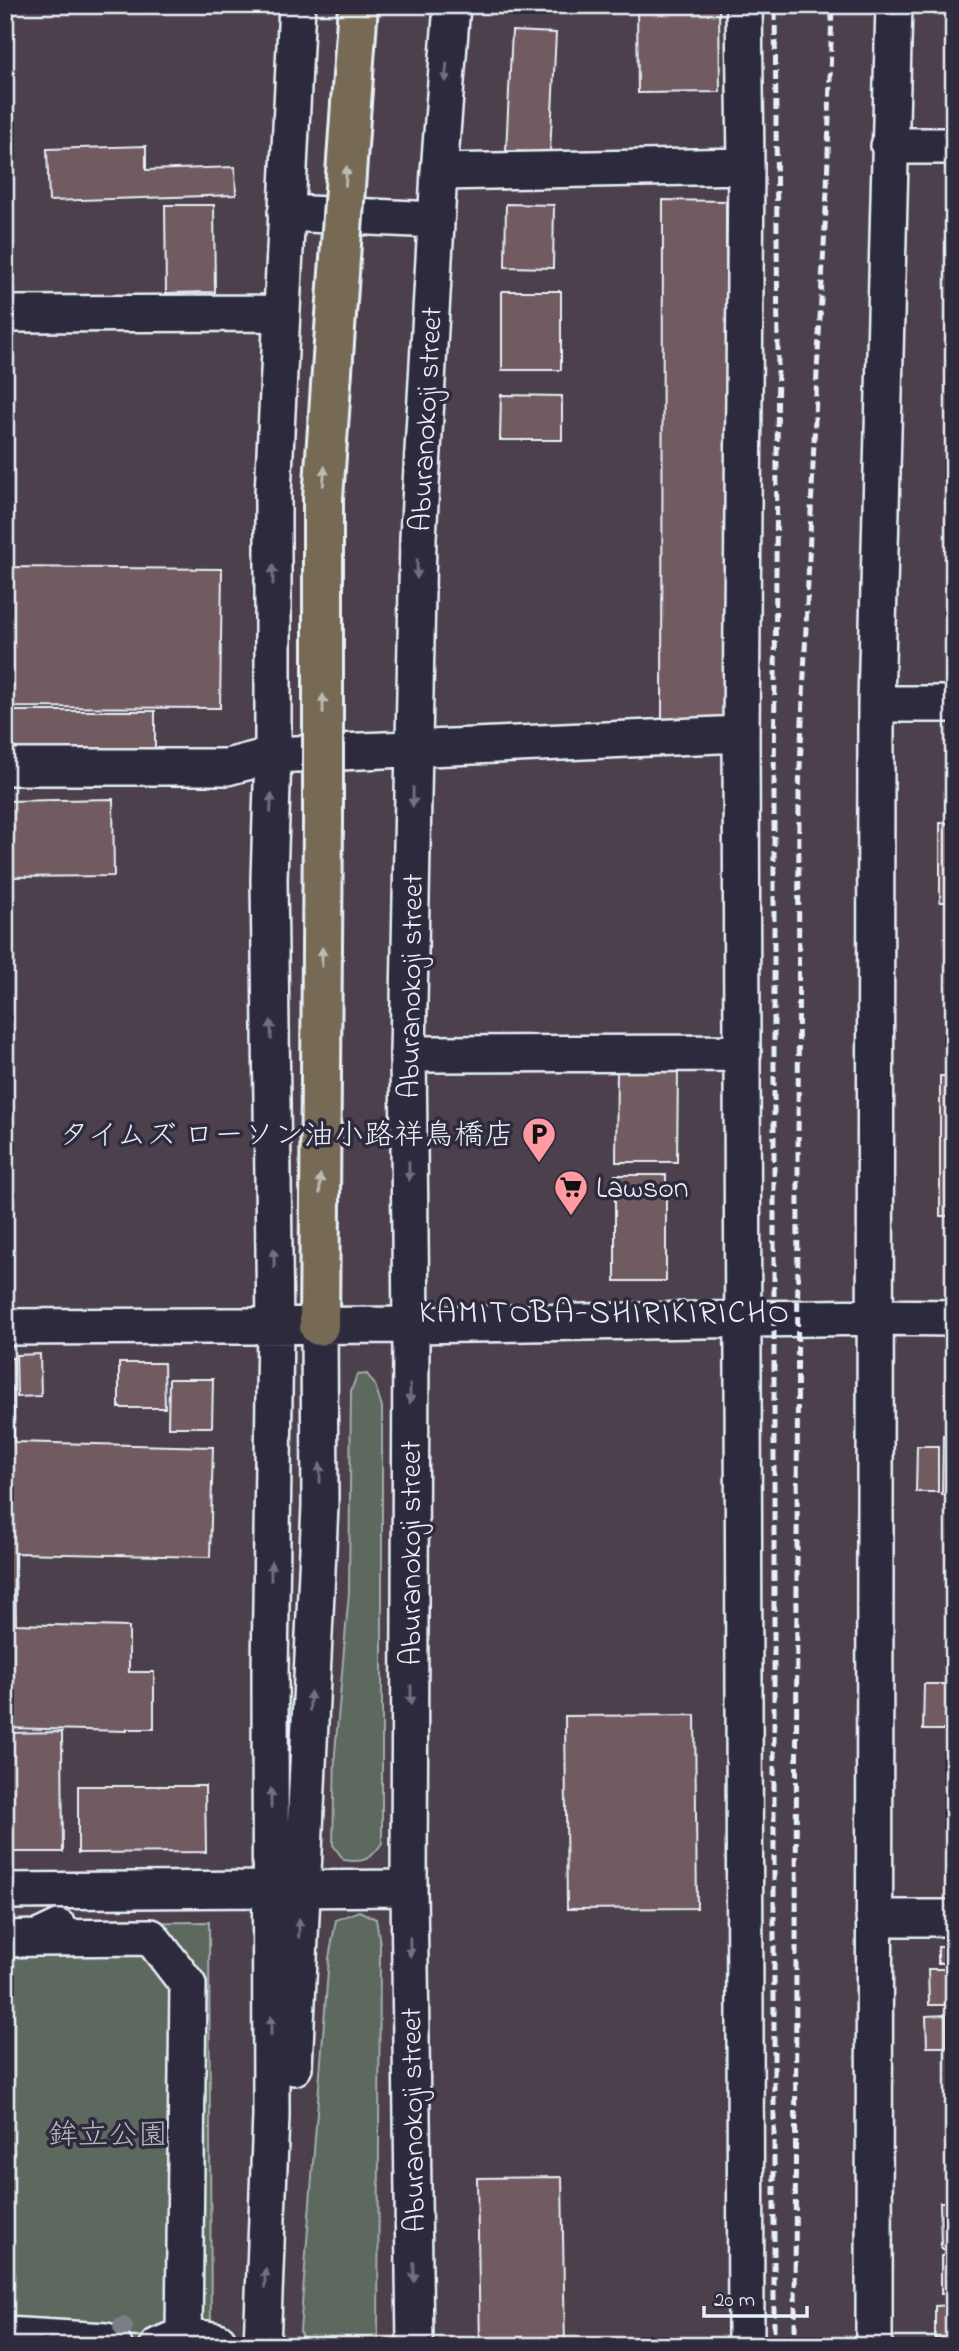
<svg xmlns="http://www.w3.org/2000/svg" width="959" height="2351" font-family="'Indie Flower','Klee One',sans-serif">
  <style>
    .built { fill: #4c3f4c }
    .green { fill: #5d695e; stroke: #a2adab; stroke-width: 2 }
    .building { fill: #715a60; stroke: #e8f1f8; stroke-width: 2 }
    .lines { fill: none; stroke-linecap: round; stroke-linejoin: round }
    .minor-casing { stroke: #e8f1f8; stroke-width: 40 }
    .highway-casing { stroke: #e8f1f8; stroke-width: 44 }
    .minor { stroke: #2f2a3d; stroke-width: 35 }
    .highway { stroke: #776a54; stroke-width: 38 }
    .rail { stroke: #e8f1f8; stroke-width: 5; stroke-dasharray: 10 5; stroke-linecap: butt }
    .highway-bridge-casing { stroke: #e8f1f8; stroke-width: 44; stroke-linecap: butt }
    .highway-bridge { stroke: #776a54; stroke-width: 38 }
    .tree { fill: #7c7e85 }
    .oneway { fill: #70707e }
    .oneway2 { fill: #bbbbb6 }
    .labels { text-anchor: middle; stroke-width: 7; stroke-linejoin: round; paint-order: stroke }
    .street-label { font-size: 30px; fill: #e8f1f8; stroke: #2f2a3d }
    .poi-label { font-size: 30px; fill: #e8f1f8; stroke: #2f2a3d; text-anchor: end }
    .park-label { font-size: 30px; fill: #b0bbba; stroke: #2f2a3d }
    .neighbourhood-label { font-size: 32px; letter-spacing: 2px; fill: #e8f1f8; stroke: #2f2a3d }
  </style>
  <rect width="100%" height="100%" fill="#3c3444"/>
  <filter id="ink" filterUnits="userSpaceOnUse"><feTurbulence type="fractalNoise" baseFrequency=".0143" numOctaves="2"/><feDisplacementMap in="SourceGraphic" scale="14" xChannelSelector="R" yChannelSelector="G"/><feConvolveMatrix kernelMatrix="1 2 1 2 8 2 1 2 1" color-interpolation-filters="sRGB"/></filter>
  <g filter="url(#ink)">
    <path class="built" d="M5 5H954V2346H5Z"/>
    <path class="green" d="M367 1374 375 1385 382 1407V1843C371 1860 363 1863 344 1860L333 1845 335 1753 349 1592 351 1391 357 1375Z
      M359 1911 376 1919 380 1943 378 2346H305L300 2331 329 1958 336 1920Z
      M209 1922 211 2346H5V1923Z"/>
    <path class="building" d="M637 5H719L720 92 638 93Z
      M953 19 954 20V110H952Z
      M512 31 556 33 550 153 506 151Z
      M146 146V170L235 167 236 195 49 201 47 149Z
      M663 200 726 201V720H662Z
      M506 204 554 205 553 268 505 267Z
      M165 205H214L215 292 166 293Z
      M502 291H561V370H502Z
      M501 395 562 396V440H500Z
      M5 567 222 569 220 708 5 707Z
      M5 711H155V762L5 763Z
      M113 799 114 876 5 877V801Z
      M940 823H954V902H940Z
      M952 911H954V996H951Z
      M617 1069 678 1070 677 1162H616Z
      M940 1076H954V1216H940Z
      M615 1175H666V1281H615Z
      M40 1354 41 1396 17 1397 16 1355Z
      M5 1358H13L14 1442 213 1447 210 1557 15 1553 16 1624 129 1627V1672H154V1729H127V1731L5 1728Z
      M119 1363H164L165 1408H119Z
      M169 1379H213L212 1427H168Z
      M943 1435H954V1495H942Z
      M917 1446H938V1492H916Z
      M948 1626H954V1676H948Z
      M924 1684H954V1730H923Z
      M695 1715 697 1908 567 1909 565 1716Z
      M62 1732 63 1852H5V1733Z
      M952 1776H954V1894H951Z
      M78 1786H205L206 1852 78 1853Z
      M938 1947H954V1963H938Z
      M928 1969H954V2005H929Z
      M951 2010H954V2049H951Z
      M946 2015 947 2047H927L926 2016Z
      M562 2177 565 2346H480L477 2178Z
      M940 2202H954V2249H941Z
      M954 2255V2294H941V2256Z
      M954 2305V2338L935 2339V2306Z"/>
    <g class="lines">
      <g class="minor-casing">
        <path id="minor" d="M744 5 746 166 741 734 746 2346
          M889 146H954
          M439 172 746 166
          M286 213 436 220
          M5 314 281 313
          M876 704H954
          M5 767H227L273 755 741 734
          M408 1054 743 1053
          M5 1327 411 1325 874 1317 954 1318
          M5 1891 409 1888
          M874 1918H954
          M38 1938 151 1937 188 1985 184 2335
          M5 1939 38 1938 59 1928
          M294 2067 320 1506 319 1326
          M5 2335 106 2341 114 2346
          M158 2346 184 2335 218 2341
          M262 2346 271 2116 270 1673 275 1326 269 879 273 755V494L297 5
          M415 2346 409 1888 411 1325 408 1054 418 538 439 172 452 5
          M874 2346 876 704 894 5"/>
      </g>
      <g class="highway-casing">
        <path id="highway" d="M319 1326 323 821"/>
      </g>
      <use href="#minor" class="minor"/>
      <use href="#highway" class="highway"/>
      <path class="rail" d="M774 2346V788L778 351 775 5
        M795 2346 799 791 817 372 827 191 832 5"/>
      <g class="highway-bridge-casing">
        <path id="highway-bridge" d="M323 821V498L358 5"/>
      </g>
      <use href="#highway-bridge" class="highway-bridge"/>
    </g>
    <circle class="tree" cx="123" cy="2327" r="10"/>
    <defs><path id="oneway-solid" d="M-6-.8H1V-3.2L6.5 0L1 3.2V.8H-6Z" transform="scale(1.75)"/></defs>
    <g class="oneway">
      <use href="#oneway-solid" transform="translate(446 73) rotate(95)"/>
      <use href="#oneway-solid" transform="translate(417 569) rotate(91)"/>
      <use href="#oneway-solid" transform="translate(273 575) rotate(-90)"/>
      <use href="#oneway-solid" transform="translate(413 797) rotate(91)"/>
      <use href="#oneway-solid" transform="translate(271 803) rotate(-88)"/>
      <use href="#oneway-solid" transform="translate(271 1030) rotate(-91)"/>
      <use href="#oneway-solid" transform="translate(409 1171) rotate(89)"/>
      <use href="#oneway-solid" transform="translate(274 1258) rotate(-91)"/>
      <use href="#oneway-solid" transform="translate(410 1394) rotate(91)"/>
      <use href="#oneway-solid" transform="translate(320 1473) rotate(-90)"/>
      <use href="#oneway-solid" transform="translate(271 1571) rotate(-89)"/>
      <use href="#oneway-solid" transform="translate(411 1695) rotate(90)"/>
      <use href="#oneway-solid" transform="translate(310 1701) rotate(-87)"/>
      <use href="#oneway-solid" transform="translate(271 1798) rotate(-90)"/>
      <use href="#oneway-solid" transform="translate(299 1928) rotate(-88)"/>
      <use href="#oneway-solid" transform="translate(410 1947) rotate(89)"/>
      <use href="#oneway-solid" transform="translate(271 2026) rotate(-90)"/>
      <use href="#oneway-solid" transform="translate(414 2272) rotate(89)"/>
      <use href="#oneway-solid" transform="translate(265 2278) rotate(-88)"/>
    </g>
    <g class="oneway2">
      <use href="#oneway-solid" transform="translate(346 176) rotate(-86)"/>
      <use href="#oneway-solid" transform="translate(324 476) rotate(-86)"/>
      <use href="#oneway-solid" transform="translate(323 704) rotate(-90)"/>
      <use href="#oneway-solid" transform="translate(322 957) rotate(-89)"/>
      <use href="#oneway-solid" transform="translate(320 1184) rotate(-89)"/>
    </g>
  </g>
  <defs>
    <g id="parking-pin" transform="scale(1.75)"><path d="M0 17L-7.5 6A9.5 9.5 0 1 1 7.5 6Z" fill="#ff9aa2" stroke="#2f2a3d"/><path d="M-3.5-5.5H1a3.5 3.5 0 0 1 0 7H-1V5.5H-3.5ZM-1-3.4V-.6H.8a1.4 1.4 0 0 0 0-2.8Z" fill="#111"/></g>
    <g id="supermarket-pin" transform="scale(1.75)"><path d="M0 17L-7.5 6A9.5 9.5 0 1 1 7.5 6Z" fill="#ff9aa2" stroke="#2f2a3d"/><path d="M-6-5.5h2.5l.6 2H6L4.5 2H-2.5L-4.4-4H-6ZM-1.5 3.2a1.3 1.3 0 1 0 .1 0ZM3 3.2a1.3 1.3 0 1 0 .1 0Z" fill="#111"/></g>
  </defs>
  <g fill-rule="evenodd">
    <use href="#parking-pin" x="539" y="1134"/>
    <use href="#supermarket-pin" x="571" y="1187"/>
  </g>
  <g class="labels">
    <g class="street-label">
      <text transform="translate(425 419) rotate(-87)" y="10">Aburanokoji street</text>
      <text transform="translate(410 986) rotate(-89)" y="10">Aburanokoji street</text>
      <text transform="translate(410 1553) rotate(-90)" y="10">Aburanokoji street</text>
      <text transform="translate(412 2120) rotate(-91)" y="10">Aburanokoji street</text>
    </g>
    <g class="poi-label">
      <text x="514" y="1144">タイムズ ローソン油小路祥鳥橋店</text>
      <text x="596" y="1197" text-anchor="start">Lawson</text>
    </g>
    <g class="park-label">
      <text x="108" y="2144">鉾立公園</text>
    </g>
    <g class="neighbourhood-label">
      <text x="605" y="1322">KAMITOBA-SHIRIKIRICHO</text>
    </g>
  </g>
  <rect width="959" height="2351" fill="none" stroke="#2f2a3d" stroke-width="28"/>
  <rect x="14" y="14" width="931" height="2323" fill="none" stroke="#e8f1f8" stroke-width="2.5" filter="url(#ink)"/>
  <path d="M704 2306v10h103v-10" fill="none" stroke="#e8f1f8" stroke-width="3.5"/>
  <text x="714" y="2306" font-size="21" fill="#e8f1f8" stroke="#2f2a3d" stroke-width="5" paint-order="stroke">20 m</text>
</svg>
